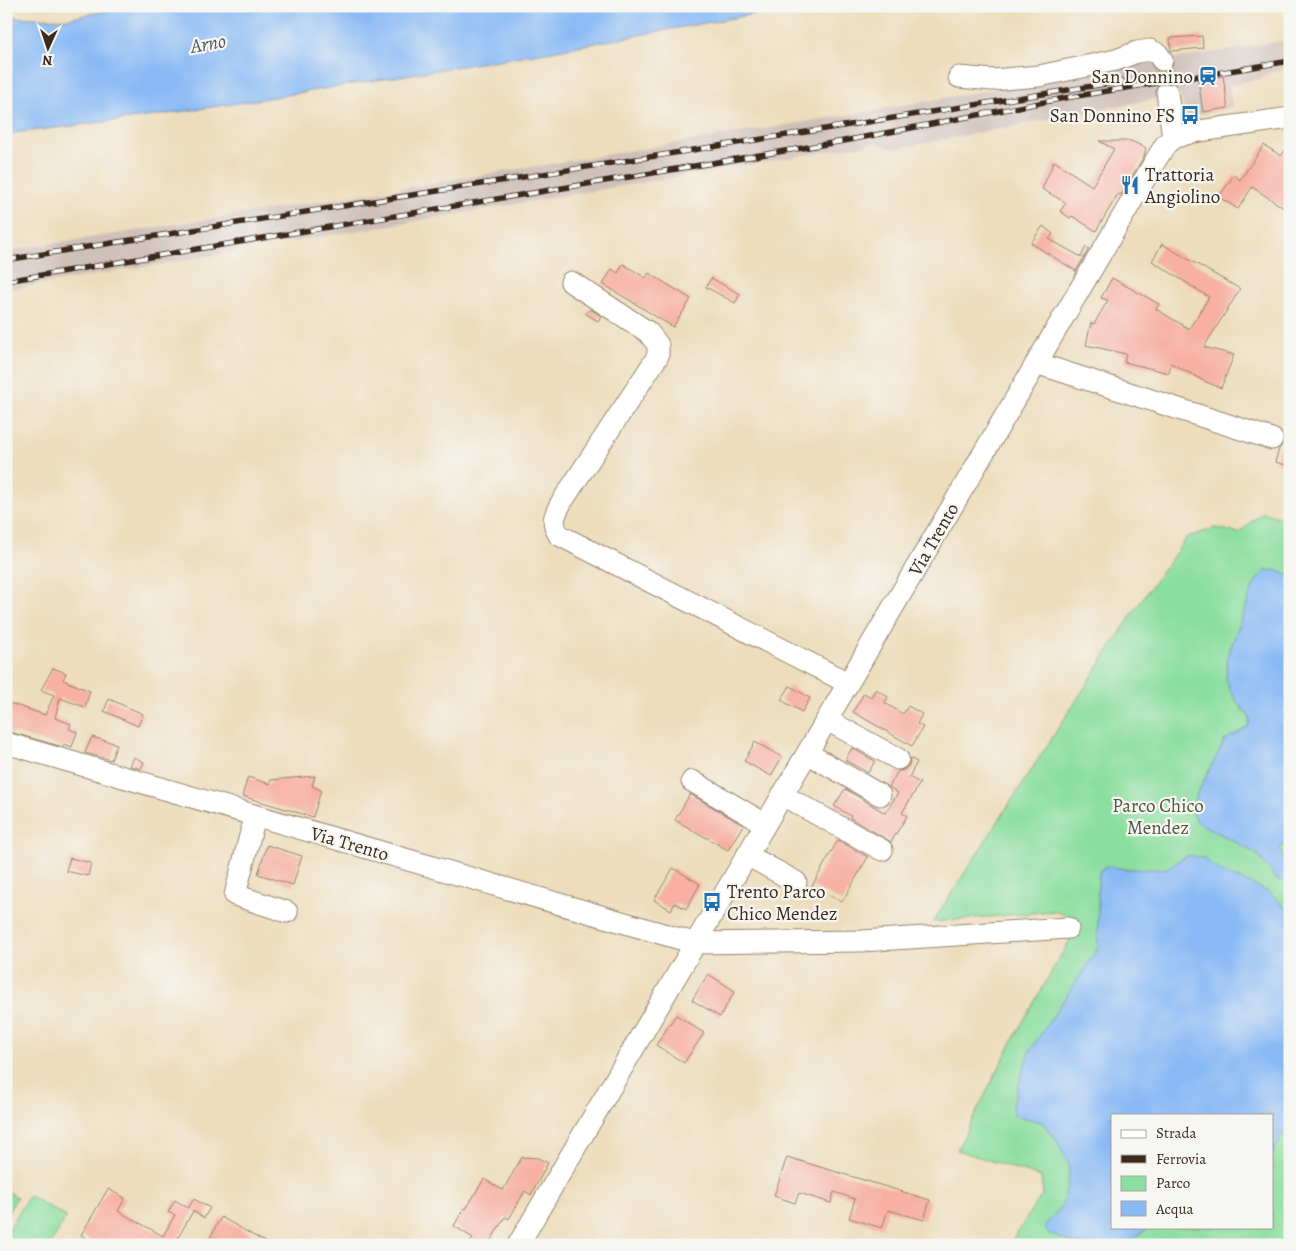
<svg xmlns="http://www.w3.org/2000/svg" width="1296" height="1251" font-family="Alegreya,serif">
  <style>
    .industrial { fill: #cfc0ba }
    .green { fill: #8bde9f; stroke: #63845e; fill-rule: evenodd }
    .water { fill: #89baf5; stroke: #62728a }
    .building { fill: #f7b0a3 }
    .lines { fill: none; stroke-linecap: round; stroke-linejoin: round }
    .minor-tunnel { stroke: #c9b99c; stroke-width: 21; stroke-dasharray: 21 11; stroke-linecap: butt }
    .minor-casing { stroke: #94846d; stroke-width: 23 }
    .minor { stroke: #fff; stroke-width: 21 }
    .rail-casing { stroke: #3b2a1e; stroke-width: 5.5 }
    .rail { stroke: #f6f6f2; stroke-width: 4; stroke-dasharray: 11; stroke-linecap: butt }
    .labels { text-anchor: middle; stroke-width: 4.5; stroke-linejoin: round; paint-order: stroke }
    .poi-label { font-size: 19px; fill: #3b2a1e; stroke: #f6f6f2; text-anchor: end }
    .street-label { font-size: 19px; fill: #3b2a1e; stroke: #f6f6f2 }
    .park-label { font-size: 19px; fill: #4f573e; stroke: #f6f6f2 }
    .water-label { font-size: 20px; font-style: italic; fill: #52555e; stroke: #f6f6f2 }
  </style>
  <rect width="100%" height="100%" fill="#f6f6f2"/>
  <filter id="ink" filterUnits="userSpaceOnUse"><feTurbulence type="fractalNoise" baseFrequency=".02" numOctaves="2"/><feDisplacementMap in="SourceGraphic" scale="10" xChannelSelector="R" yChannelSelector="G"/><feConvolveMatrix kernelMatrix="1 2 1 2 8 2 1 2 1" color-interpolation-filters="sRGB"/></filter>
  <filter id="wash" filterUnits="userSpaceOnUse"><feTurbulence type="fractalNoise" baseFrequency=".0096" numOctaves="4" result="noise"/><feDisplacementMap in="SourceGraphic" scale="20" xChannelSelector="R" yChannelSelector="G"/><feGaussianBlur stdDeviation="1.12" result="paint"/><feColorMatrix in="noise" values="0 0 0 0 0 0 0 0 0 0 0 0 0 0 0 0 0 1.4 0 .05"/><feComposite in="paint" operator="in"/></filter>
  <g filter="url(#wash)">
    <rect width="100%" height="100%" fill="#edddbc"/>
    <path class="industrial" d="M1290 40V69L1271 72 1260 79 1229 85 1232 107 1186 117 1180 94 895 149 876 143 6 290V251L311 203 866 112 1032 82Z"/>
    <path class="green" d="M1263 512 1290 521V1245H1009L1043 1193 1041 1177 957 1150 1015 1036 1080 922 1055 911 933 922 1138 605 1187 537 1216 528 1239 533ZM1112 1115H1272V1227H1112Z
      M6 1191 17 1197 6 1215Z
      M29 1195 66 1217 50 1245H6V1234Z"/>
    <path class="water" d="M131 6H798L546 52 244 102 161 115 6 134V17L66 19Z
      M1276 570 1290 576V850L1285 846 1282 845 1280 848 1288 870 1287 878 1281 881 1276 879 1257 854 1230 839 1198 823 1192 813 1197 794 1225 740 1248 727 1250 721 1249 716 1240 706 1232 694 1226 679 1228 655 1255 582 1265 571Z
      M1188 855 1203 858 1222 872 1269 892 1290 912V1120L1272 1155V1115H1112V1227H1150L1132 1240 1106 1245 1074 1244 1048 1233 1044 1226 1062 1206 1068 1183 1069 1165 1057 1141 1042 1122 1015 1116 1012 1107 1028 1054 1098 948V877L1100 871 1106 866 1125 869H1158L1167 868Z"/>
    <g id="blocks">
      <path class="building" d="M1202 36 1203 48 1171 51 1170 38Z
        M1223 76 1228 108 1203 112 1198 80Z
        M1099 141H1131L1146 148 1144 156 1121 195 1118 194 1096 231 1072 216 1070 218 1060 211 1066 203 1042 189 1054 161 1092 186 1114 149Z
        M1290 144V212L1252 187 1238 209 1219 197 1234 175 1240 180 1264 145 1281 156Z
        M1043 226 1053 234 1049 239 1081 257 1086 247 1089 249 1076 271 1031 243Z
        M1162 244 1240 289 1204 347 1234 355 1221 388 1204 381 1171 363 1169 373 1124 362 1126 354 1086 345 1091 323 1094 324 1108 300 1101 298 1112 278 1159 304 1156 309 1189 329 1209 297 1152 261Z
        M623 264 646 278 649 273 691 299 673 327 603 284 612 269 618 273Z
        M711 278 740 294 735 303 706 287Z
        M590 309 601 316 598 321 586 314Z
        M1287 422H1290V466L1275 462 1279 449 1284 442 1283 434Z
        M53 668 66 673 63 680 90 691 85 707 60 698 55 718 71 724 69 729 77 732 72 747 64 744 63 747 6 731V702L45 715 54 695 41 690Z
        M790 686 810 698 802 712 781 700Z
        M876 689 888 697 885 703 903 714 908 706 922 714 917 724 923 727 912 746 853 712 864 693 871 697Z
        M109 699 143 714 138 726 104 711Z
        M92 737 117 744 111 760 85 753Z
        M755 742 782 757 771 776 744 761Z
        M852 748 875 761 868 773 845 760Z
        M134 757 144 762 141 769 130 766Z
        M910 758 917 762 909 777 920 783 902 813 907 816 891 842 850 818 851 816 834 806 845 789 885 813 898 793 889 787 898 771 904 770 909 765Z
        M315 776 312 786 321 790 313 817 242 796 248 777 270 784 271 780Z
        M690 794 743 825 728 850 675 820Z
        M838 840 868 857 842 902 812 886Z
        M267 845 302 856 293 885 258 874Z
        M70 858 91 863 88 876 66 871Z
        M673 868 700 884 686 909 675 903 671 910 654 900Z
        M708 974 735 991 720 1017 692 1000Z
        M676 1015 704 1033 684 1063 656 1045Z
        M522 1157 538 1158 548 1163 531 1195 525 1191 509 1219 505 1217 488 1245H469L473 1238 454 1226 464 1208 466 1209 484 1179 503 1190Z
        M787 1157 930 1200 924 1220 888 1210 882 1228 849 1218 855 1199 834 1192 831 1203 799 1193 795 1203 774 1196Z
        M108 1189 125 1198 118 1211 163 1236 175 1215 168 1212 175 1200 188 1208 194 1199 210 1208 204 1218 193 1211 175 1243 178 1245H98L81 1235Z
        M221 1217 270 1245H206Z"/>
    </g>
  </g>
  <g filter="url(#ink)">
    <use href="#blocks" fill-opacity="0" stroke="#94846d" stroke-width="1"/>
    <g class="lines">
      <path class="minor-tunnel" d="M1162 60 1167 92"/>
      <g class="minor-casing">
        <path id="minor" d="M959 77 993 80 1039 76 1116 60 1137 52 1150 50 1158 54 1162 60
          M1167 92 1173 138
          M571 282 648 332 658 345V356L561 503C554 516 551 522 559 535L848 683
          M1036 363 1272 439
          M827 720 898 759
          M6 743 694 943 862 941 1068 928
          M807 753 880 795
          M692 781 765 824
          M782 795 882 850
          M255 816 235 895 287 912
          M747 855 796 882
          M518 1245 1157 158 1166 144 1173 138 1193 132 1290 118"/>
      </g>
      <use href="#minor" class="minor"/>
      <g class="rail-casing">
        <path id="rail" d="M6 260 1124 81
          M6 281 844 141 1065 98 1290 61"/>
      </g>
      <use href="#rail" class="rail"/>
    </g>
  </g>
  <defs>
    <g id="station-bare" transform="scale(1.5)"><path d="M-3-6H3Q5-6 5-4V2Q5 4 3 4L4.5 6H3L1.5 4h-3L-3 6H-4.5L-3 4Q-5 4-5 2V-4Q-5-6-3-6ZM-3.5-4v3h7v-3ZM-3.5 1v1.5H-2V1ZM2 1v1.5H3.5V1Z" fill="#1f6fb2" stroke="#f6f6f2" stroke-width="2.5" paint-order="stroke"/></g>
    <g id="bus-bare" transform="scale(1.5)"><path d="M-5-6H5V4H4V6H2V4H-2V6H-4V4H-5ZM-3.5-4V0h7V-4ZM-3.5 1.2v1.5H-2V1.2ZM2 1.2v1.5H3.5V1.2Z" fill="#1f6fb2" stroke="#f6f6f2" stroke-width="2.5" paint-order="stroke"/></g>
    <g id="restaurant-bare" transform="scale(1.5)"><path d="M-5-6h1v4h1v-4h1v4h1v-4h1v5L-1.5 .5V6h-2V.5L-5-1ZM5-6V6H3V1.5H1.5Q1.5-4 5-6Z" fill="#1f6fb2" stroke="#f6f6f2" stroke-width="2.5" paint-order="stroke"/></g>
  </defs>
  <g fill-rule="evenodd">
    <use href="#station-bare" x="1208" y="76"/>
    <use href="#bus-bare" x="1190" y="115"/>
    <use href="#restaurant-bare" x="1130" y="185"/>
    <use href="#bus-bare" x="712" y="902"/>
  </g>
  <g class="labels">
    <g class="poi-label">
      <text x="1193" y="83">San Donnino</text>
      <text x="1175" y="122">San Donnino FS</text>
      <text x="1145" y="181" text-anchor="start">Trattoria<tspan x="1145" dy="22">Angiolino</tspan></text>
      <text x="727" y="898" text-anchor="start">Trento Parco<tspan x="727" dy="22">Chico Mendez</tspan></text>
    </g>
    <g class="street-label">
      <text transform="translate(933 539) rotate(-60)" y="7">Via Trento</text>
      <text transform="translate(350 843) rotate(16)" y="7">Via Trento</text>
    </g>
    <g class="park-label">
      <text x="1158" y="812">Parco Chico<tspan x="1158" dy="22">Mendez</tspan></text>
    </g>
    <g class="water-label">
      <text transform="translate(208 43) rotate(-10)" y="7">Arno</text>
    </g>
  </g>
  <rect width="1296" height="1251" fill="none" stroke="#f6f6f2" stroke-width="25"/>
  <rect x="1111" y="1114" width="162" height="115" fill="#f6f6f2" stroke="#aba49d"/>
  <rect x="1121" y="1130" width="25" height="8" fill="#ffffff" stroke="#aba49d"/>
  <text x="1156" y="1138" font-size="15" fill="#3b2a1e">Strada</text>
  <rect x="1121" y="1155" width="25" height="8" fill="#3b2a1e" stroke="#aba49d"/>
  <text x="1156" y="1164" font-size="15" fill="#3b2a1e">Ferrovia</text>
  <rect x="1121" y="1176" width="25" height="15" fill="#8bde9f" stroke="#aba49d"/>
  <text x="1156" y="1188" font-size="15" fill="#3b2a1e">Parco</text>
  <rect x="1121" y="1201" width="25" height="15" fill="#89baf5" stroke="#aba49d"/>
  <text x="1156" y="1214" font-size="15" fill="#3b2a1e">Acqua</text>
  <g transform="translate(48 48) rotate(183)" stroke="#f6f6f2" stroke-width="4" paint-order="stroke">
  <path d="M0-4L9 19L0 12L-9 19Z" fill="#3b2a1e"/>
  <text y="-8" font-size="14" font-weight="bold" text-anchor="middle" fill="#3b2a1e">N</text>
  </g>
</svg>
